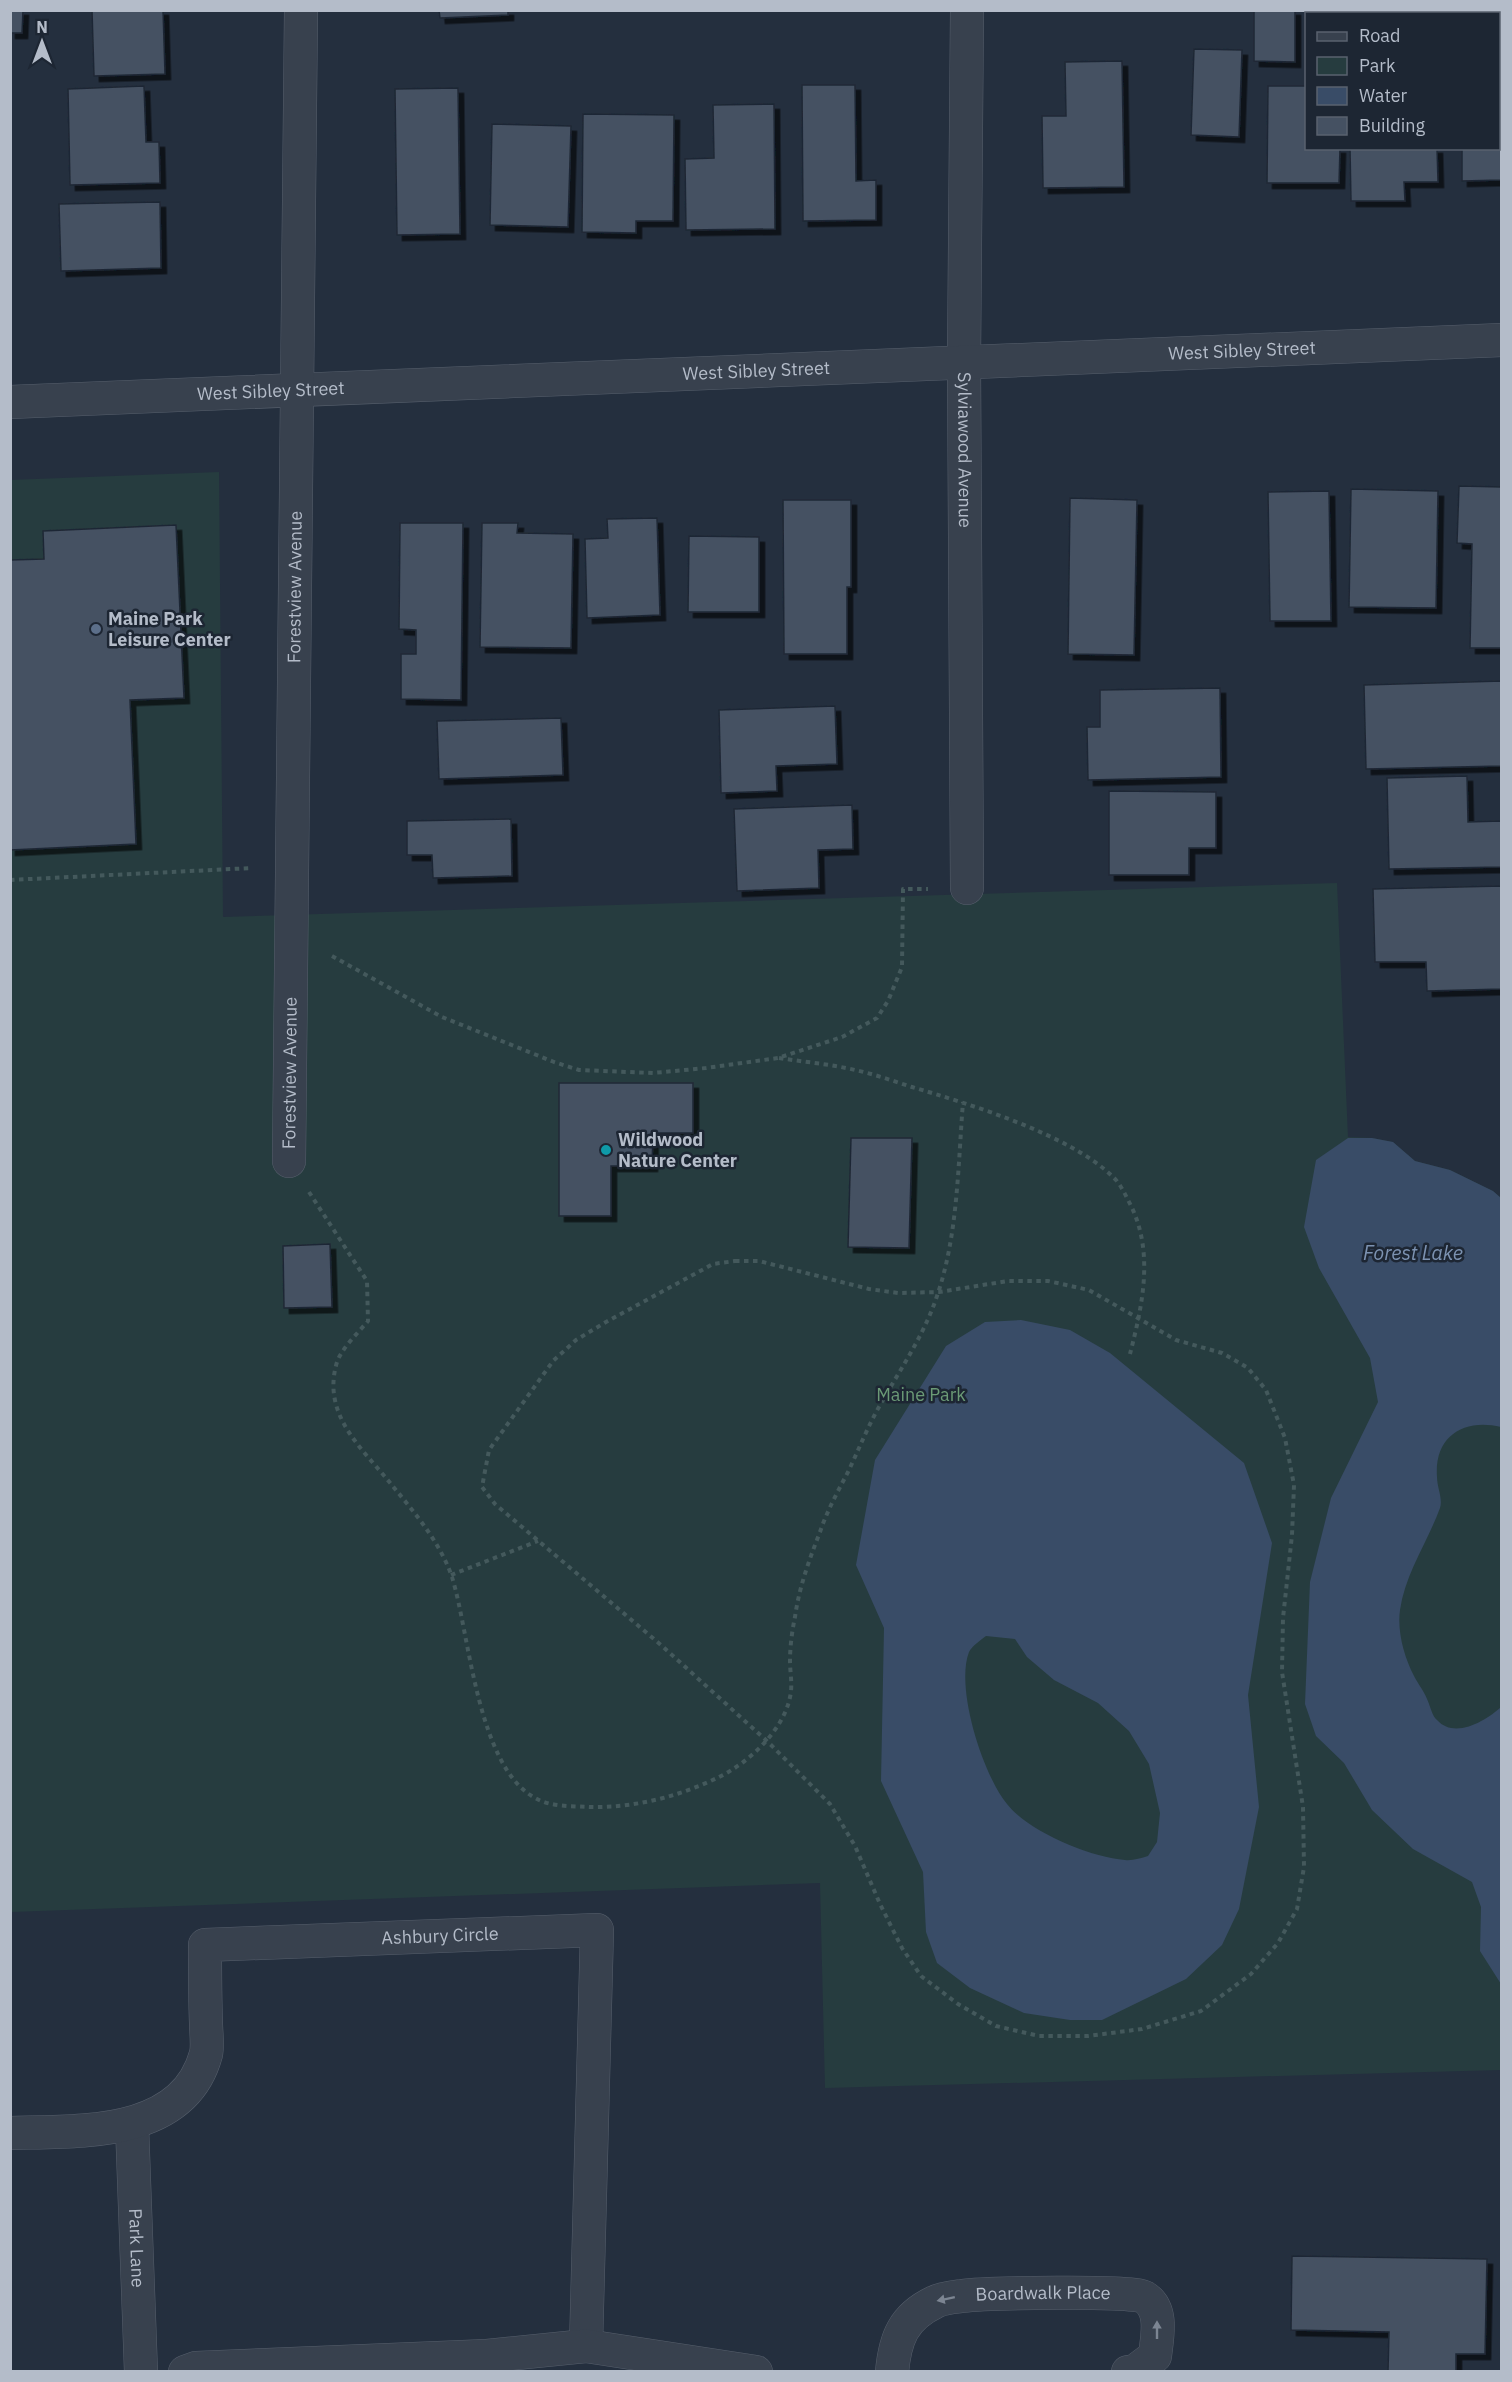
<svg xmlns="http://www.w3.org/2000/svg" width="1512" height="2382" font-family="'IBM Plex Sans',sans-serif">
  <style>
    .green { fill: #263c3f }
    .water { fill: #394c67; fill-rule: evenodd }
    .building { fill: #455162; stroke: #1f2835; stroke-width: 1.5; filter: url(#shadow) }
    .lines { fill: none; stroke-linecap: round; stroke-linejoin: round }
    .minor-casing { stroke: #565f6c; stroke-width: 34 }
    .path { stroke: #44595c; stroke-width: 4; stroke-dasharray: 4.5 4.5; stroke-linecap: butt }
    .minor { stroke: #38414e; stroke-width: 33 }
    .oneway { fill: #7c8592 }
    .service-dot { fill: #5c6f8a; stroke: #1d2633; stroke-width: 2 }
    .culture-dot { fill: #0f9aa8; stroke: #1d2633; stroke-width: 2 }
    .labels { text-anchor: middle; stroke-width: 5; stroke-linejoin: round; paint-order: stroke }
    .street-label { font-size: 18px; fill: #b4bcc9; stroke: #1d2633 }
    .poi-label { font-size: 18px; font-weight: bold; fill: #b4bcc9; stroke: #1d2633; text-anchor: start }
    .park-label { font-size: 18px; fill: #6b9a76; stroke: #1d2633 }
    .water-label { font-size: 20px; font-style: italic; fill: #7c92b1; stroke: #1d2633 }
  </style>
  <defs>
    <filter id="shadow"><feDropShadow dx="5.5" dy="5.5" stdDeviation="0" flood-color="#0009"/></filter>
  </defs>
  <rect width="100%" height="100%" fill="#242f3e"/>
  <path class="green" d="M219 472 223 917 1337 883 1348 1137 1372 1138 1393 1142 1415 1161 1450 1170 1493 1191 1501 1198V2070L825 2088 820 1883 11 1912 10 480Z"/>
  <path class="water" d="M1348 1138H1372L1393 1142 1415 1161 1450 1170 1493 1191 1501 1198V1427C1464 1418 1434 1436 1437 1477 1437 1487 1443 1499 1440 1508 1428 1541 1405 1574 1400 1610 1397 1631 1404 1657 1414 1676 1418 1684 1424 1691 1427 1699 1430 1705 1432 1716 1437 1720 1455 1740 1487 1720 1501 1707V1984L1480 1951 1481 1907 1472 1882 1413 1849 1372 1810 1344 1763 1316 1736 1305 1704 1310 1582 1331 1498 1378 1402 1370 1358 1319 1268 1304 1227 1316 1160Z
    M1021 1320 1070 1330 1110 1353 1244 1463 1272 1543 1248 1695 1259 1807 1239 1909 1222 1945 1186 1979 1102 2020H1070L1024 2013 970 1988 937 1963 926 1932 923 1872 881 1781 884 1628 856 1565 875 1460 946 1346 985 1322ZM986 1636 1015 1639 1027 1657 1054 1680 1098 1703 1129 1731 1149 1764 1160 1813 1157 1842 1148 1856C1141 1858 1132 1861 1125 1860 1090 1857 1029 1832 1007 1804 983 1775 955 1688 969 1652 972 1646 981 1640 986 1636Z"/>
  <path class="building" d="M10 10H23L22 33H10Z
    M92 10H163L165 74 94 76Z
    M439 10H508V15L440 18Z
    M1254 10H1295V62L1254 61Z
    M1451 10H1502V45H1498V14H1451Z
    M1194 49 1242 50 1239 137 1191 135Z
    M1122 61 1124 187 1043 188 1042 116H1066L1065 62Z
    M1498 69H1502V180L1462 181V148H1498Z
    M802 85H855L856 181 876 180V220L803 221Z
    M144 86 146 142H159L160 183 70 185 68 89Z
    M1268 86H1306V148H1340L1339 183H1267Z
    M458 88 460 234 397 235 395 89Z
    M774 104 775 229 686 230 685 159 714 158 713 105Z
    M583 114 674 115 673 221H636V233L582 232Z
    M492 124 571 126 568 227 490 225Z
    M1350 148H1437L1438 182H1404L1405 201H1351Z
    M160 202 161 268 61 271 59 204Z
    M1459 486 1502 487V648H1470L1472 544 1457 543Z
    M1351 489 1438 491 1436 608 1349 607Z
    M1329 491 1331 621H1270L1268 492Z
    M1070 498 1137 500 1134 655 1068 654Z
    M783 500H851V587H847V654H784Z
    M657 518 660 615 587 618 585 539 608 538 607 519Z
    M400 523H463L461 700 401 699V654H416V630L399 629Z
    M482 523H518L517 533 573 534 571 648 480 647Z
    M176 525 184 698 130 700 136 844 10 850V560L44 559 43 531Z
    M689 536 759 537V612H688Z
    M1502 681V766L1366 769 1364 685Z
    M1220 688 1221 777 1088 780 1087 727H1100V690Z
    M835 706 837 764 776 766 777 791 721 793 719 710Z
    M561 718 563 775 439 779 437 721Z
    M1467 776 1468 822 1501 821 1502 867 1389 869 1387 778Z
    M1109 791 1216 792V848H1189V875H1109Z
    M852 805 853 849 818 850 819 888 737 891 734 809Z
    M511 819 512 876 433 878 432 855H407V821Z
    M1502 886V989L1427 991 1426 962H1375L1373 889Z
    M559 1083H693V1133H653L652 1166H611V1216H559Z
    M851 1138H912L909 1248 848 1247Z
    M330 1244 332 1307 284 1308 283 1246Z
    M1292 2256 1487 2259 1485 2354H1456V2372H1388L1389 2332 1291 2330Z"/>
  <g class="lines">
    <g class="minor-casing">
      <g id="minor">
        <path id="s1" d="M967 10 964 362 967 888"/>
        <path id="s2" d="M10 402 1502 340"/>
        <path id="s3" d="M289 1161 301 10"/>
        <path id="s4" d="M132 2125 141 2372"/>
        <path id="s5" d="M10 2133C79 2131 183 2138 206 2054 208 2045 206 2032 206 2023 205 1997 205 1971 205 1945L597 1930 586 2346"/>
        <path d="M185 2372 196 2368 487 2356 586 2346 756 2372"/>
        <path id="s6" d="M892 2372C895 2339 903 2317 935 2302 942 2298 954 2297 962 2296 982 2293 1134 2290 1144 2297 1164 2309 1157 2337 1155 2356L1135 2371 1128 2372"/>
      </g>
    </g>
    <path class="path" d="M10 880 252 868
      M332 956 442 1017 554 1062 579 1070 653 1073 706 1068 778 1058 842 1037 877 1018 888 1001 902 967 903 889H928
      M779 1058C804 1062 830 1064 855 1070 874 1074 893 1081 912 1087 969 1104 1071 1135 1113 1177 1119 1182 1124 1192 1128 1200 1155 1249 1143 1303 1130 1354
      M309 1192 367 1281 368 1321C358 1333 342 1348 337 1362 321 1415 362 1448 391 1484 414 1512 440 1542 452 1577 470 1635 477 1769 537 1799 552 1807 572 1806 589 1807 634 1808 677 1797 717 1778 749 1763 787 1728 791 1691 792 1681 790 1671 790 1661 790 1647 792 1631 795 1617 799 1588 809 1560 820 1532 827 1511 838 1491 848 1472 859 1449 868 1426 880 1405 901 1368 925 1334 938 1293 958 1233 958 1165 963 1102
      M735 1261H759L869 1289 898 1293 939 1292 1008 1281H1048L1089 1290 1176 1340 1222 1353 1248 1368 1266 1390 1285 1438 1294 1485 1292 1535 1283 1618 1282 1672 1303 1807 1304 1867 1297 1909 1278 1943 1251 1974 1201 2011 1142 2029 1088 2036H1039L996 2026 958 2004 921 1976 902 1948 880 1904 855 1846 830 1804 768 1742 661 1645 495 1504 482 1487 489 1450 553 1361 576 1340 606 1322 713 1264Z
      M451 1575 538 1541"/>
    <use href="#minor" class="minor"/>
  </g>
  <defs><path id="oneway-solid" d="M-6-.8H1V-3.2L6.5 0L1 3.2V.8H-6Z" transform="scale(1.5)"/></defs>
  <g class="oneway">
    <use href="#oneway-solid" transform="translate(946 2299) rotate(168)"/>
    <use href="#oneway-solid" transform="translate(1157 2330) rotate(-90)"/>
  </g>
  <circle class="service-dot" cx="96" cy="629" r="6"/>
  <circle class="culture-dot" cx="606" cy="1150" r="6"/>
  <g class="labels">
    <g class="street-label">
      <text dy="6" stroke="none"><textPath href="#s2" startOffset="1233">West Sibley Street</textPath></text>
      <text dy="6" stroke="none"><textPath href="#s2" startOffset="747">West Sibley Street</textPath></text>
      <text dy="6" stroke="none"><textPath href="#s2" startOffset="261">West Sibley Street</textPath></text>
      <text dy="6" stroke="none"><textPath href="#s1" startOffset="440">Sylviawood Avenue</textPath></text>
      <text dy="6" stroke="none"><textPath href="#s3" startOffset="574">Forestview Avenue</textPath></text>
      <text dy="6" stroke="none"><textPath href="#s3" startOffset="88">Forestview Avenue</textPath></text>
      <text dy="6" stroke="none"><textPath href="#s5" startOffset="573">Ashbury Circle</textPath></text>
      <text dy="6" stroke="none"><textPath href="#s4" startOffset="123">Park Lane</textPath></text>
      <text dy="6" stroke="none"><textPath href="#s6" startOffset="196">Boardwalk Place</textPath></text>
    </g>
    <g class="poi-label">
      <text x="108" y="625">Maine Park<tspan x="108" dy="21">Leisure Center</tspan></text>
      <text x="618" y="1146">Wildwood<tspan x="618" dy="21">Nature Center</tspan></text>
    </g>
    <g class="park-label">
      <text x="921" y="1401">Maine Park</text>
    </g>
    <g class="water-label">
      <text x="1413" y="1260">Forest Lake</text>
    </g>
  </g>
  <rect width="1512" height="2382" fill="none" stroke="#b4bcc9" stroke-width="24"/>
  <rect x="1305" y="12" width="195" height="138" fill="#1d2633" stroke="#59626f" stroke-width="1.5"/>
  <rect x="1317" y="32" width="30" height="9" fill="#38414e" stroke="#59626f" stroke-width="1.5"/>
  <text x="1359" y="42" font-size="18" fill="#b4bcc9">Road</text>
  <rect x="1317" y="57" width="30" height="18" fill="#263c3f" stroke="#59626f" stroke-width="1.5"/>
  <text x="1359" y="72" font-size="18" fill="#b4bcc9">Park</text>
  <rect x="1317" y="87" width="30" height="18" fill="#394c67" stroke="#59626f" stroke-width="1.5"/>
  <text x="1359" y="102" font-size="18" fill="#b4bcc9">Water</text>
  <rect x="1317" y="117" width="30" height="18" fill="#455162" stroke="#59626f" stroke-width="1.5"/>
  <text x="1359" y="132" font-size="18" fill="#b4bcc9">Building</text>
  <g transform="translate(42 42)" stroke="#1d2633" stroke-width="4.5" paint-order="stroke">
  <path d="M0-4.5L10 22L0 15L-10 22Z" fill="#b4bcc9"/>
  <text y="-9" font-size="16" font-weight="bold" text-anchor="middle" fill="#b4bcc9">N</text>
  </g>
</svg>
